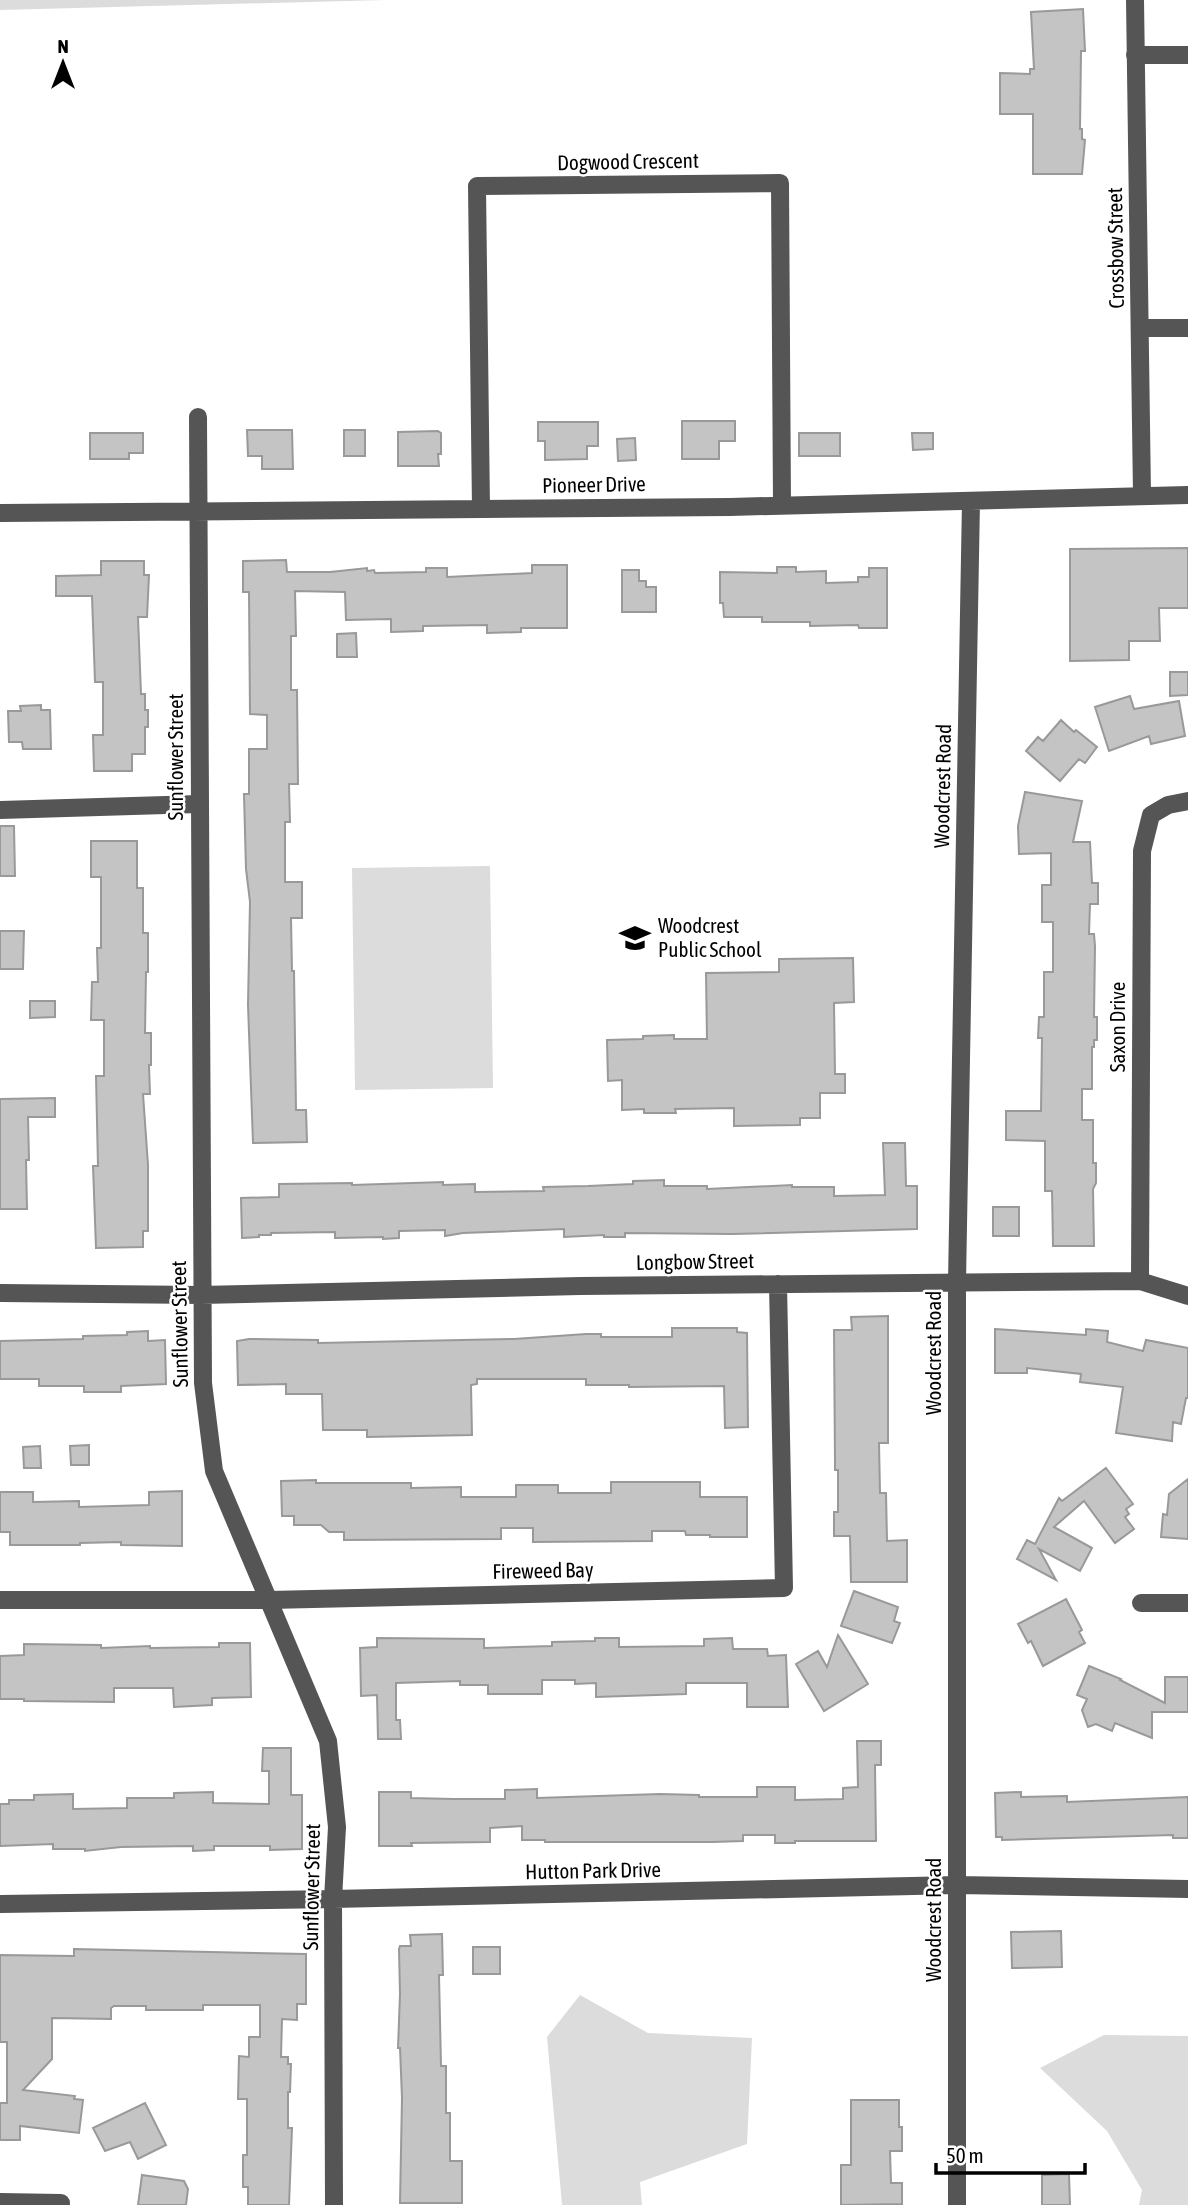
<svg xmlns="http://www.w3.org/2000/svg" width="1188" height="2205" font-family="'Asap Condensed',sans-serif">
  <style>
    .green { fill: #dcdcdc }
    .building { fill: #c4c4c4; stroke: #999; stroke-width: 2 }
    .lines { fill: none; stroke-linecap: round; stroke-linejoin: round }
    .minor { stroke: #555; stroke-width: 18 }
    .labels { text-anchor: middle; stroke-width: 5; stroke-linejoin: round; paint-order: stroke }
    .street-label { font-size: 21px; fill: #000; stroke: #fff }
    .poi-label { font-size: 21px; fill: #000; stroke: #fff; text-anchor: start }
  </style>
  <rect width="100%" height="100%" fill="#fff"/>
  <path class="green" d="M0 0H385L0 10Z
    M490 866 493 1088 355 1090 352 868Z
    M580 1995 648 2033 752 2038 747 2144 640 2182 642 2205H562L547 2037Z
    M1104 2035 1188 2036V2205H1139L1142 2190 1107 2131 1040 2068Z"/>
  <path class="building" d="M1083 9 1085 51H1081L1080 129H1082V139L1085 140 1082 174H1033V114H1000V73L1030 74V69H1034L1031 12Z
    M682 421H735V441H719V459H682Z
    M538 422H598V446H587V459L545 460V441H538Z
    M247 430H292L293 469H262V456H248Z
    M344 430H365V456H344Z
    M438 431 441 433V454H438L439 466H398V432Z
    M90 433H143V453H129V459H90Z
    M799 433H840V456H799Z
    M912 433H933V449L913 450Z
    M635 438 636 460 618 461 617 439Z
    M1188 548V608H1159L1160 641H1129V660L1070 661V549Z
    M286 560 287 572H330L367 568V571L374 570 375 573 426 572V568H447V577L532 573V565H567V628H521V632L487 633V625L423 626V631L391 632V619L346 620 345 592 295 591 296 636H291V690H297L298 784H289L290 822H285V882H302V918H291L292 971H294L296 1110H306L307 1142 253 1143 248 1005 250 902 246 869 244 794H249V749H267V715L250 714 249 592H243V561Z
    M101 561H144V575H149L147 617H138L141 694H145V710H148V727H145V754H132V771H94L93 735H103V682H95L92 596H56V576L101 575Z
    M777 567H796V572L826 571V583L858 582V577H869V568H887V628H859L858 625 810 626V622H762V617H724L723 603H720V572L777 573Z
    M622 570H639V581H646V587H656V612H622Z
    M356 633 357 657H337V634Z
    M1170 672H1188V695L1170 696Z
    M1130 696 1134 709 1179 701 1185 736 1151 744 1149 736 1109 751 1095 707Z
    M41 705V710H50L51 749H23L22 742H9L8 711H21L20 706Z
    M1061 720 1074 732 1076 730 1097 747 1085 763 1079 759 1060 781 1026 751 1038 737 1043 741Z
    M1025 792 1082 801 1073 842H1090L1092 883H1098V904H1090L1089 934H1094L1095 946 1094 1017H1097V1040H1094V1047H1092V1089H1082V1120H1093V1163H1096V1183L1093 1189 1094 1246H1053L1052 1191H1045V1141L1006 1140V1111H1041L1042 1038H1038L1039 1017H1044V972H1053V922H1042V885H1051V853L1019 854 1018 826Z
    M0 826H14L15 876H0Z
    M91 841H137V888H143V933H148V972H146L145 1033H151V1065H149L150 1094H143L148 1165V1231H143V1247L96 1248 93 1166H98L96 1076H104V1020H91L92 982H98L97 948H101V877H91Z
    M0 931H24L23 969H0Z
    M853 958 854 1002 834 1003 835 1074H845V1093H820V1118H800V1125L734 1126V1108L675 1109 676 1113H644V1109L622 1110V1080L608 1081 607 1040 643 1039V1036L674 1035V1039H707L706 973 779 972V959Z
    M30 1001H55V1017L30 1018Z
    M55 1098V1117H28L29 1160H26L27 1209H0V1099Z
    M883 1143H905L906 1186H917V1229L732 1234 625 1233V1237H604V1235L564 1237V1229L463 1233 445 1236V1230L399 1231V1238L383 1239V1237L335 1238V1232L271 1233V1235H259V1237L242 1238 241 1198 279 1197V1184L352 1183V1185L443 1182V1185L475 1184V1192L544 1191 543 1187 588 1186 633 1184V1181L664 1180V1186H707V1189L792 1185V1187H834V1196L885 1195Z
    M993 1207H1019V1236H993Z
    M888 1316V1443H879L880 1493H886L887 1541 907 1540V1582H851L850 1536H834V1512H838V1470H835V1462L834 1330H852L851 1317Z
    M672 1328H737V1332L747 1333 748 1427 725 1428 724 1386 629 1387V1385H586V1379H477V1384L471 1385 472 1435 367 1437V1430H323L322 1394H286V1384L238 1385 237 1341 249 1339 318 1340V1343L514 1339 586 1334H601V1337H672Z
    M995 1329 1086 1335V1329L1108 1331 1107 1342 1143 1351 1146 1340 1188 1348V1398H1186L1181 1424 1173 1422 1172 1441 1116 1433 1123 1387 1080 1382 1081 1374 1027 1368V1373H995Z
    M148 1331V1341L165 1340 166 1384 121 1386V1392H84V1386H39V1379H0V1341L83 1339V1336L127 1335V1332Z
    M89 1445V1465H71L70 1446Z
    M40 1446 41 1468H24L23 1447Z
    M1106 1468 1133 1504 1126 1509 1129 1514 1125 1517 1134 1529 1115 1543 1084 1501 1054 1527 1092 1548 1080 1571 1039 1549 1056 1580 1017 1559 1027 1540 1035 1544 1059 1498 1062 1501Z
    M1188 1479V1539L1161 1537 1163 1514 1167 1515 1169 1494Z
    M316 1480V1483H411V1488L461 1487V1497H516V1485H558V1493H611V1482H700V1497H747V1537H710V1535H686L685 1531H652V1541L533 1542V1528H501V1539L344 1540V1532H329L321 1525H294V1516H282L281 1481Z
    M182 1491V1546L121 1545V1542L80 1543V1545H10V1532H0V1492H33V1502L79 1501V1507L149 1505V1492Z
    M854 1591 898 1607 894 1621 900 1623 892 1643 841 1626Z
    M1066 1599 1082 1630 1079 1632 1085 1643 1043 1666 1031 1641 1028 1643 1018 1624Z
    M838 1635 868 1684 824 1711 796 1664 818 1651 827 1667Z
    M377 1638 484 1639V1648L552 1646V1642L595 1641V1638H619V1647L704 1646V1639L732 1638 733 1649H767L768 1656 786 1655 788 1707H747V1683H686V1694L596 1697V1683L575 1684V1680H542V1694H488V1685H460V1681L396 1683V1720H400L401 1739H378L377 1695 361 1696 360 1648 377 1647Z
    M219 1643H250L251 1697 212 1698V1705L174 1707 173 1688H114V1702L24 1701V1699H0V1656L24 1655V1644L101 1645V1648L150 1646V1648L219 1647Z
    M1089 1666 1121 1679 1120 1680 1165 1703V1677H1188V1712H1152V1738L1115 1723 1112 1731 1096 1724 1088 1727 1082 1710 1087 1699 1077 1695Z
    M857 1741H881V1765H875L876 1841H795V1843H775V1835H743V1841L712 1842H545V1840H522V1826L490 1828V1842L411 1843 412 1846H379V1792H411V1798L453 1799H505V1790L537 1789V1798L660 1794 699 1795V1797H757V1787H795V1800L843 1799V1788L858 1787Z
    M263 1748H291V1795H302V1849L270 1850V1846H214V1850L193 1851V1846L121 1847 85 1851V1849H53V1844L0 1846V1804H9V1800H34V1795L73 1794V1809L127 1808V1798H174V1793L213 1792V1803L269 1804V1771H262Z
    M1021 1792V1797L1067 1796V1802L1188 1797V1838H1173V1835L1002 1840V1837H996L995 1793Z
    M1061 1931 1062 1967 1012 1968 1011 1932Z
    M442 1934 443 1975H439L441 2066H446V2113H450V2161H462V2203H400L402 2098 400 2048H398L400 1994 399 1949 400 1946H411L410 1935Z
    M473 1947H500V1974H473Z
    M74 1949 306 1954V2004H297V2020L282 2019 281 2057H288V2064H291L290 2092H288V2128H292L289 2205H248V2187H243V2155H247V2099H238L239 2056 249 2057V2037H260V2005H203V2010H146V2006H114L111 2008V2019L52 2018V2059L23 2090 75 2096 74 2099 83 2100 79 2133 20 2126V2140H0V2103H7V2042H0V1955L74 1956Z
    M851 2100H899V2127H902V2151H890L891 2183H902V2204L841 2205V2165H851Z
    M145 2103 166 2145 138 2159 130 2142 105 2151 93 2128Z
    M1069 2174 1070 2205H1042V2175Z
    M142 2175 184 2181 188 2189 186 2205H138Z"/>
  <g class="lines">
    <path class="minor" d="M1135 0 1142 495
      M1135 55H1188
      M1140 328H1188
      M198 417 203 1383 214 1471 328 1741 337 1827 333 1899 334 2205
      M481 509 477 186 780 183 782 505
      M0 513 730 507 1188 495
      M0 810 199 804
      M1140 1281 1142 851 1151 815 1168 805 1188 801
      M0 1293 201 1295 580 1286 1140 1281 1188 1296
      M0 1600H269L784 1588 778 1284
      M1141 1603H1188
      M0 1904 333 1899 957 1885 1188 1889
      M0 2202 61 2203
      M957 2205V1282L971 501"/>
  </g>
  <defs>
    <g id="school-bare" transform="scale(2.415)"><path d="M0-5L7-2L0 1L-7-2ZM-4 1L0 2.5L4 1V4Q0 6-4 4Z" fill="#000" stroke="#fff" stroke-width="2.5" paint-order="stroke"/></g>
  </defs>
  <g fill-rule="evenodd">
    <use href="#school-bare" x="635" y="938"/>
  </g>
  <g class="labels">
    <g class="street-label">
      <text transform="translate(628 162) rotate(-1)" y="7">Dogwood Crescent</text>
      <text transform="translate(1116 248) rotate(-91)" y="7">Crossbow Street</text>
      <text transform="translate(594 485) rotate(-1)" y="7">Pioneer Drive</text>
      <text transform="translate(176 757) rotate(-90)" y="7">Sunflower Street</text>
      <text transform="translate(943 786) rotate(-89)" y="7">Woodcrest Road</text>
      <text transform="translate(1118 1027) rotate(-90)" y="7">Saxon Drive</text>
      <text transform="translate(695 1262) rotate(-1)" y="7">Longbow Street</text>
      <text transform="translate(180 1324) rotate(-91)" y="7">Sunflower Street</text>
      <text transform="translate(934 1353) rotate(-90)" y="7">Woodcrest Road</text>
      <text transform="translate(543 1571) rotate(-1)" y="7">Fireweed Bay</text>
      <text transform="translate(593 1871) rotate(-1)" y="7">Hutton Park Drive</text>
      <text transform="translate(312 1887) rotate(-89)" y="7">Sunflower Street</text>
      <text transform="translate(934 1920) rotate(-90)" y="7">Woodcrest Road</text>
    </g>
    <g class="poi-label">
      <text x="658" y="933">Woodcrest<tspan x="658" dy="24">Public School</tspan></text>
    </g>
  </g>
  <g transform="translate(63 63)" stroke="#ffffff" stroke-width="5" paint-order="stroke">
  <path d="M0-5L12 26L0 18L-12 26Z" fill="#000000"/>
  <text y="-10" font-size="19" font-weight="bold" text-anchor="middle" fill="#000000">N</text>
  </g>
  <path d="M936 2163v10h149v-10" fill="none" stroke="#000000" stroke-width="3.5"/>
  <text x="946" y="2163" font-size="21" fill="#000000" stroke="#ffffff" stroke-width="5" paint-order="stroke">50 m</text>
</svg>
